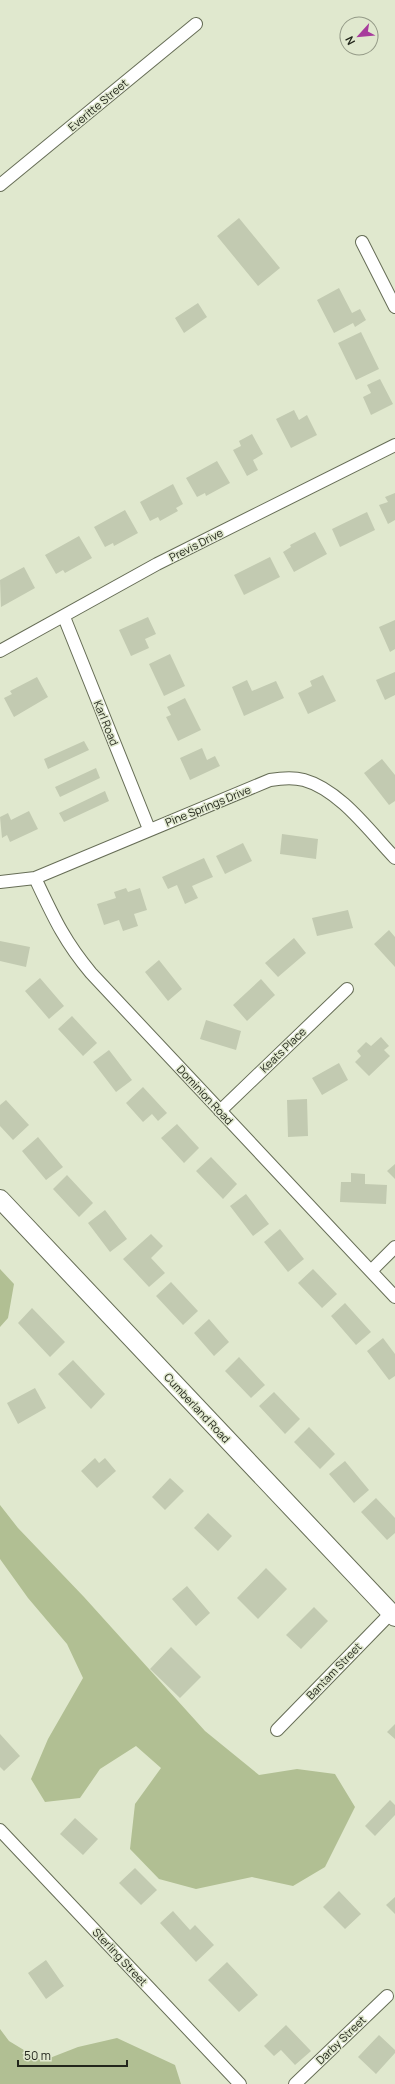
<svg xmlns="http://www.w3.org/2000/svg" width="395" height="2084" font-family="Manrope,sans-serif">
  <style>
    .green { fill: #b1bf93 }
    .building { fill: #c2cab1 }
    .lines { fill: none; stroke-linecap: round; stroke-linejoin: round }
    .street-casing { stroke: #666d56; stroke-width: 14 }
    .primary-casing { stroke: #666d56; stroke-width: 20 }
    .street { stroke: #fff; stroke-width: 12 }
    .primary { stroke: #fff; stroke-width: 18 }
    .labels { text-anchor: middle; stroke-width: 3; stroke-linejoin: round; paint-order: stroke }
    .street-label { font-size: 11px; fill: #23261c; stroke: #e0e8ce }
  </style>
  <rect width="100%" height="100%" fill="#e0e8ce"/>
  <path class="green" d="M0 1269 14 1284 8 1318 0 1327Z
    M0 1505 18 1528 84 1597 205 1731 259 1775 297 1769 335 1774 355 1807 325 1867 293 1886 252 1877 196 1889 159 1879 130 1849 135 1804 161 1768 136 1746 100 1769 80 1798 45 1802 31 1779 48 1739 83 1678 67 1644 28 1598 0 1559Z
    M0 2029 9 2041 42 2061 78 2047 117 2038 175 2065 181 2084H0Z"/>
  <path class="building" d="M239 218 280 268 258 286 217 236Z
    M339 288 352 313 360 309 366 320 355 327 353 323 334 333 317 300Z
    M198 303 207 317 184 333 175 318Z
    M361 332 379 369 356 380 338 343Z
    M380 379 393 404 371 415 363 397 371 393 367 385Z
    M294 410 299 420 307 415 317 435 291 448 276 419Z
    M252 434 263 454 253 460 258 470 247 476 233 450 241 446 239 441Z
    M217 461 230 483 206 496 205 493 197 497 186 478Z
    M173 484 183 504 176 508 178 511 160 521 158 517 150 521 140 502Z
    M395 493V520L388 524 379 505 388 502 385 497Z
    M125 510 138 533 114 546 113 543 105 547 94 527Z
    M367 512 375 530 340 547 332 529Z
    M315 532 327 554 294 572 283 552 291 547 290 545Z
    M79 536 92 558 65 573 63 570 56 574 45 555Z
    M270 557 280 577 244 595 234 575Z
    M24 567 35 588 1 607 0 580Z
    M148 617 156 634 145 639 149 648 131 656 119 630Z
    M395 620V649L390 652 379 627Z
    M170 654 185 686 164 696 149 664Z
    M395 672V695L385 700 376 680Z
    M323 675 336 701 308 714 298 693 312 686 310 681Z
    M37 677 48 697 14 717 4 698 12 694 10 691Z
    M247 680 252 691 276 681 284 698 244 716 232 687Z
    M185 698 201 730 178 741 166 717 171 715 167 707Z
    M84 741 89 750 48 769 44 759Z
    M202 748 207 760 215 756 220 766 190 780 180 758Z
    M382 759 395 775V801L389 805 364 773Z
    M96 768 100 778 60 797 55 787Z
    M105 791 109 801 64 822 59 813Z
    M29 811 38 829 10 842 7 835 2 838 0 817 8 813 11 820Z
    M282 834 318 839 316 859 280 854Z
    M243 843 252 861 225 874 216 856Z
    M204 858 213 877 192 886 198 898 185 904 177 885 168 889 162 877Z
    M126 888 128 892 140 888 147 910 134 914 138 926 123 931 119 920 104 925 97 904 116 898 114 892Z
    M348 910 353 928 317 936 312 918Z
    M389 930 395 937V967L374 944Z
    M294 938 306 953 278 977 265 963Z
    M0 941 30 947 26 967 0 961Z
    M159 960 182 989 168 1001 145 972Z
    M40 978 64 1006 49 1019 25 991Z
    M261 979 275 995 247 1021 233 1005Z
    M72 1016 97 1043 83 1056 58 1029Z
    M206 1020 241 1031 236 1050 200 1039Z
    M381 1037 389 1046 384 1050 390 1056 369 1076 355 1062 361 1056 357 1051 366 1042 371 1046Z
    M109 1050 132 1080 116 1092 93 1062Z
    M339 1063 348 1080 322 1095 312 1078Z
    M143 1087 167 1113 158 1121 152 1114 143 1122 126 1103Z
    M307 1099 308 1136 288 1137 287 1100Z
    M6 1100 29 1125 13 1140 0 1126V1105Z
    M177 1124 199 1148 184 1163 161 1138Z
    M38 1137 63 1167 46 1180 22 1151Z
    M211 1157 237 1184 223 1199 196 1171Z
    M395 1164V1179L387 1171Z
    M351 1173 365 1174V1184L387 1185 386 1204 340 1202 341 1182H351Z
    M67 1175 93 1203 79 1217 53 1189Z
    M246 1194 269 1224 253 1236 230 1206Z
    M105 1210 127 1239 110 1252 88 1223Z
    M280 1229 304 1259 288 1272 264 1242Z
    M151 1234 163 1246 151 1258 165 1273 149 1287 123 1259Z
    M313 1269 337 1294 322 1308 298 1283Z
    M171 1282 198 1311 183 1325 156 1296Z
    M345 1303 371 1332 356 1345 331 1316Z
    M32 1308 65 1342 50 1357 18 1323Z
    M209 1319 229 1342 214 1356 194 1333Z
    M383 1338 395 1354V1376L389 1380 367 1351Z
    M239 1357 265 1385 251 1398 225 1371Z
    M73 1360 105 1394 91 1409 58 1374Z
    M35 1388 46 1408 18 1424 7 1403Z
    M274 1392 300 1419 285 1434 259 1406Z
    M309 1427 335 1454 320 1469 294 1442Z
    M95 1458 99 1463 105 1458 116 1471 97 1488 81 1471Z
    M345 1461 369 1490 354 1503 329 1474Z
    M170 1478 184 1491 165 1510 152 1497Z
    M376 1498 395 1518V1533L387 1540 361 1512Z
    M208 1513 232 1536 218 1551 194 1528Z
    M266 1568 287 1589 258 1619 237 1598Z
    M187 1586 210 1613 196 1626 172 1599Z
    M314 1607 328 1621 301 1649 286 1635Z
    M171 1647 201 1677 180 1698 150 1669Z
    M395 1724V1739L387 1732Z
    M0 1734 20 1756 4 1771 0 1767Z
    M390 1800 395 1805V1815L375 1836 365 1826Z
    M75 1818 98 1839 83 1855 60 1834Z
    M135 1868 157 1890 141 1905 119 1883Z
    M339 1891 361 1914 345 1929 323 1907Z
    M395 1897V1914L386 1905Z
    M173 1911 190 1930 195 1925 214 1945 196 1962 160 1923Z
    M46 1960 64 1986 46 1999 28 1973Z
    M227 1962 258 1995 239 2012 208 1980Z
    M286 2025 311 2051 295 2065 281 2050 274 2056 264 2046Z
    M379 2035 395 2050V2053L376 2074 358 2057Z"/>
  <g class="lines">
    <g class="street-casing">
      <path id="street" d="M0 185 196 24
        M362 242 395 307
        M64 617 149 829
        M0 651 157 564 395 445
        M35 878C53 916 64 941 91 973L395 1297
        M0 882 35 878 270 780C282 778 293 777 304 780 340 790 370 832 395 858
        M220 1111 347 989
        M371 1271 395 1247
        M277 1730 391 1613
        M0 1830 240 2084
        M295 2084 387 1996"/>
    </g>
    <g class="primary-casing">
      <path id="primary" d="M0 1199 395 1617"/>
    </g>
    <use href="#street" class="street"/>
    <use href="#primary" class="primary"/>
  </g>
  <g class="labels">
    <g class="street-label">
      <text transform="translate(98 105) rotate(-40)" y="4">Everitte Street</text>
      <text transform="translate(196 545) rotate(-27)" y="4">Previs Drive</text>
      <text transform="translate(106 723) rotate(68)" y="4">Karl Road</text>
      <text transform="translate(208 806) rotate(-22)" y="4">Pine Springs Drive</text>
      <text transform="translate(283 1050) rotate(-44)" y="4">Keats Place</text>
      <text transform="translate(205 1095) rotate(47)" y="4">Dominion Road</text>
      <text transform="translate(197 1408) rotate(47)" y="4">Cumberland Road</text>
      <text transform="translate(334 1671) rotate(-46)" y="4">Bantam Street</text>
      <text transform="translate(120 1957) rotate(47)" y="4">Sterling Street</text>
      <text transform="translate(341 2040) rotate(-44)" y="4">Darby Street</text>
    </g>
  </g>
  <g transform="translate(359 36) rotate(243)"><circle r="19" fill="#e0e8ce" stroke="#949a87"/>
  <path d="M0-3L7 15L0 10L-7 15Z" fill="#a73c9c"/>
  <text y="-6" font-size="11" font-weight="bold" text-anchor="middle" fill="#23261c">N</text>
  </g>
  <path d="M18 2060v6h109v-6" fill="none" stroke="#23261c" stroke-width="2"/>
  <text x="24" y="2060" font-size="12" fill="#23261c" stroke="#e0e8ce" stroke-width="3" paint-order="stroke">50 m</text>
</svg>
